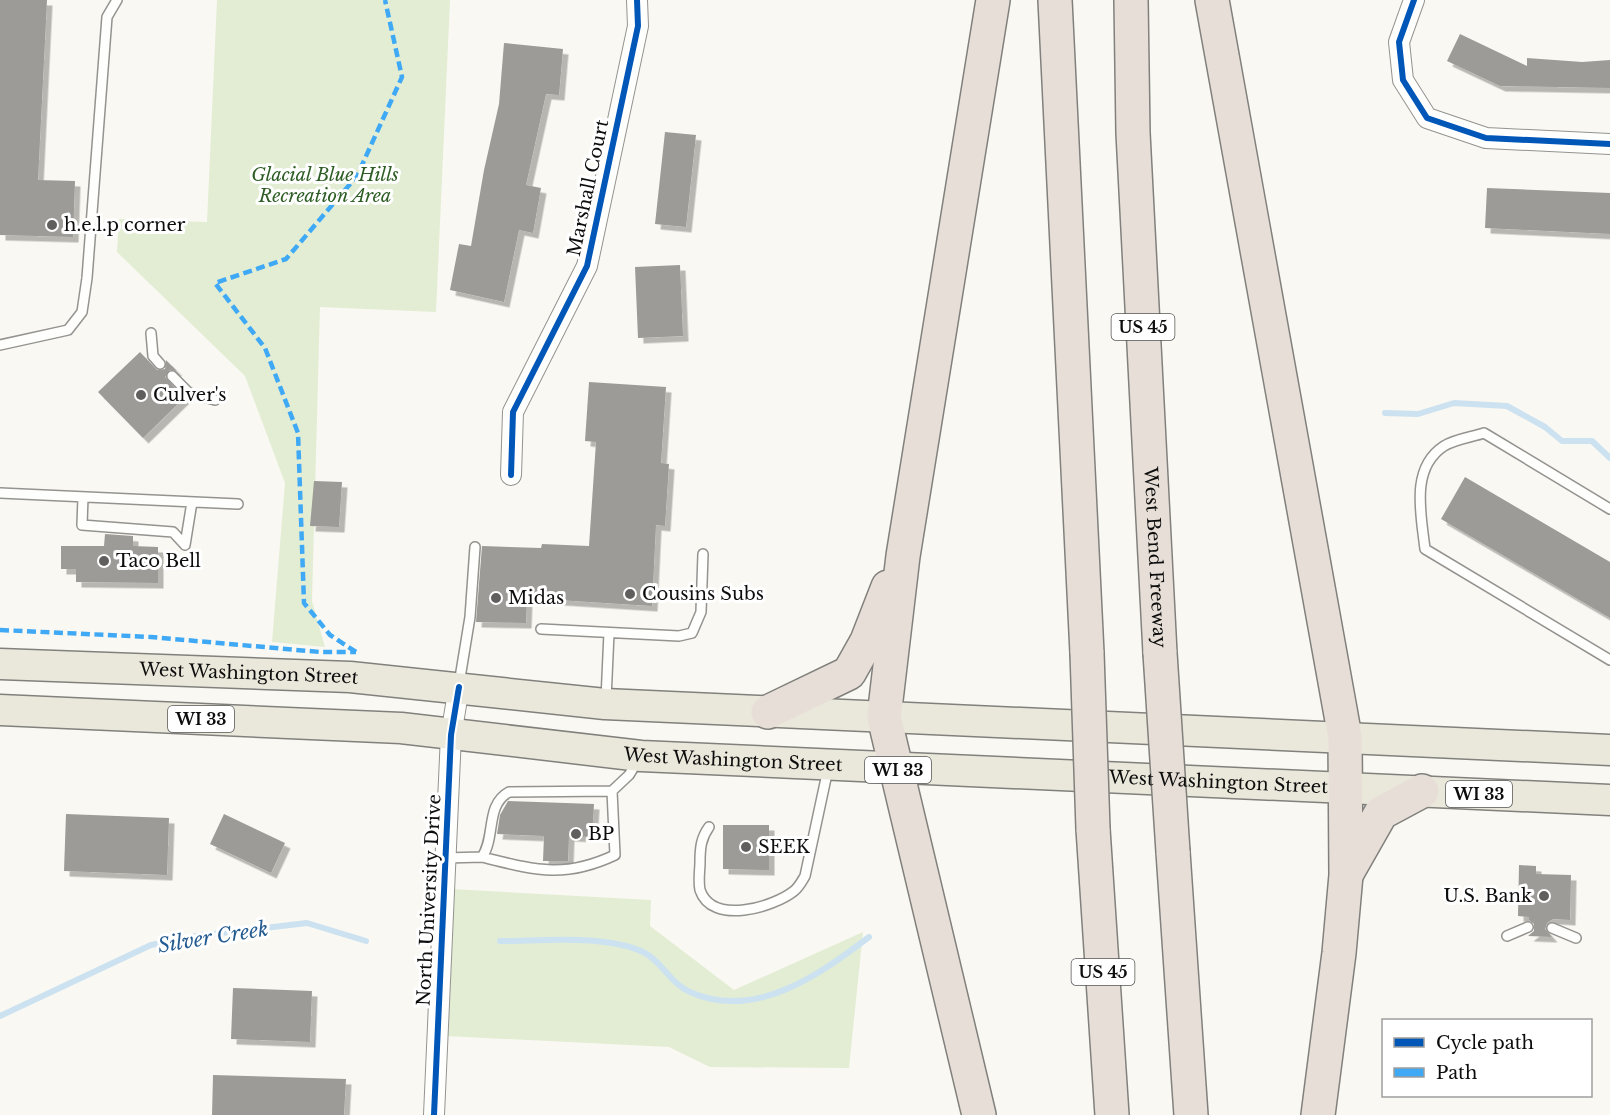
<svg xmlns="http://www.w3.org/2000/svg" width="1610" height="1115" font-family="'Libre Baskerville',serif">
  <style>
    .green { fill: #e2edd4 }
    .lines { fill: none; stroke-linecap: round; stroke-linejoin: round }
    .stream { stroke: #cce2f0; stroke-width: 6 }
    .building { fill: #9d9b97; filter: url(#shadow) }
    .service-casing { stroke: #949390; stroke-width: 12 }
    .minor-casing { stroke: #949390; stroke-width: 22 }
    .primary-casing { stroke: #81807d; stroke-width: 33 }
    .motorway-casing { stroke: #81807d; stroke-width: 36 }
    .service { stroke: #fefefd; stroke-width: 9 }
    .minor { stroke: #fefefd; stroke-width: 20 }
    .primary { stroke: #eae7db; stroke-width: 30 }
    .motorway { stroke: #e7dfd7; stroke-width: 33 }
    .motorway-bridge-casing { stroke: #81807d; stroke-width: 36; stroke-linecap: butt }
    .motorway-bridge { stroke: #e7dfd7; stroke-width: 33 }
    .quiet { stroke: #3fa9f5; stroke-width: 4.5; stroke-dasharray: 9 4.5; stroke-linecap: butt }
    .cycleway-casing { stroke: #fff; stroke-width: 10 }
    .cycleway { stroke: #0057b8; stroke-width: 6 }
    .poi-dot { fill: #605f5d; stroke: #fff; stroke-width: 2 }
    .labels { text-anchor: middle; stroke-width: 6; stroke-linejoin: round; paint-order: stroke }
    .shield { fill: #fff; stroke: #565656; stroke-width: 1.5 }
    .shield-label { font-size: 16px; font-weight: bold; fill: #0d0d0d }
    .park-label { font-size: 18px; font-style: italic; fill: #2d5d24; stroke: #fff }
    .street-label { font-size: 18px; fill: #0d0d0d; stroke: #fff }
    .poi-label { font-size: 18px; fill: #0d0d0d; stroke: #fff; text-anchor: start }
    .water-label { font-size: 20px; font-style: italic; fill: #235b91; stroke: #fff }
  </style>
  <defs>
    <filter id="shadow"><feDropShadow dx="5.5" dy="5.5" stdDeviation="0" flood-color="#0004"/></filter>
  </defs>
  <rect width="100%" height="100%" fill="#faf8f2"/>
  <path class="green" d="M217 0H450L436 312 320 307 312 601 325 647 272 642 285 483 245 376 117 252 119 219 207 222Z
    M451 889 651 900 650 926 734 990 863 932 849 1068 710 1067 669 1047 446 1036Z"/>
  <g class="lines">
    <path class="stream" d="M1385 413 1418 414 1454 403 1507 406 1545 427 1562 441H1592L1610 458
      M500 941C542 941 607 934 645 953 662 962 672 985 690 992 755 1021 819 975 869 937
      M0 1016 151 945 196 936 307 923 366 941"/>
  </g>
  <path class="building" d="M0 0H47L38 180 75 181 73 237 0 235Z
    M1460 34 1527 66V58L1582 62 1610 60V88L1500 86 1447 61Z
    M504 43 563 49 559 95 546 94 526 185 541 188 533 233 519 230 504 302 450 290 459 244 471 246 484 170 499 104Z
    M665 132 696 135 686 227 655 224Z
    M1487 188 1610 193V234L1485 228Z
    M680 265 683 336 638 338 635 267Z
    M140 352 157 370 165 369 166 360 177 371 170 370 165 377 184 398 143 438 98 392Z
    M589 382 666 387 661 463 669 464 665 526 656 525 652 606 527 598 526 623 476 622 482 546 541 548 542 544 589 546 596 442 585 441Z
    M1465 477 1610 562V618L1441 519Z
    M314 481 342 482 339 527 310 526Z
    M105 534 133 536V546L158 547V583L76 582V569H61V546H104Z
    M508 801 594 804 592 837 569 836 568 861H543L544 836 497 834 500 815Z
    M66 814 169 818 167 875 64 871Z
    M224 814 285 843 271 873 210 844Z
    M723 825H769V870L723 869Z
    M1519 865 1536 866V874L1571 875 1570 920 1553 919 1547 923 1545 929 1552 937 1528 936 1534 931V924L1529 920V917L1518 916Z
    M233 988 312 991 310 1042 231 1039Z
    M213 1075 346 1079 344 1115H212Z"/>
  <g class="lines">
    <g class="service-casing">
      <path id="service" d="M151 333 153 356 160 364
        M0 345 68 330 82 312 87 278 107 17 117 0
        M172 376 189 393 215 400
        M0 493 238 504
        M83 497 82 525 173 532 185 545
        M1610 509 1484 433C1472 437 1455 439 1444 446 1410 468 1421 514 1425 549L1610 660
        M185 545 192 502
        M541 629 679 636 692 633 701 612 703 554
        M459 684 470 617 475 547
        M606 699 609 633
        M709 827C701 838 700 848 700 862 700 870 698 881 700 890 712 926 774 907 794 891 799 887 802 881 805 876L828 769
        M482 857C535 870 564 879 615 855L612 791 629 775 637 762
        M445 858 482 857C496 837 485 805 509 792L612 791
        M1552 928 1576 938
        M1507 936 1528 927"/>
    </g>
    <g class="minor-casing">
      <path id="minor" d="M1414 0 1399 42 1403 80 1427 118 1486 138 1610 144
        M511 475 513 412 587 266 638 26 637 0
        M434 1115 451 735 459 687"/>
    </g>
    <g class="primary-casing">
      <g id="primary">
        <path id="s1" d="M0 664 350 677 605 704 1610 750"/>
        <path id="s2" d="M0 710 401 728 641 756 1610 800"/>
      </g>
    </g>
    <g class="motorway-casing">
      <g id="motorway">
        <path d="M1055 0 1087 653"/>
        <path id="s3" d="M1131 0 1133 133 1160 653"/>
        <path d="M1212 0 1345 737 1346 875 1339 953 1318 1115"/>
        <path d="M768 712 849 673 867 641 888 587"/>
        <path d="M1093 829 1112 1115"/>
        <path d="M1173 852 1191 1115"/>
        <path d="M1348 871 1381 813 1422 791"/>
        <path d="M979 1115 884 717 903 556 993 0"/>
      </g>
    </g>
    <use href="#service" class="service"/>
    <use href="#minor" class="minor"/>
    <use href="#primary" class="primary"/>
    <use href="#motorway" class="motorway"/>
    <g class="motorway-bridge-casing">
      <path id="motorway-bridge" d="M1087 653 1093 829
        M1160 653 1173 852"/>
    </g>
    <use href="#motorway-bridge" class="motorway-bridge"/>
    <path class="quiet" d="M0 630 151 637 320 652H356
      M356 652 330 635 304 603 298 433 265 348 215 283 286 259 357 176 402 77 385 0"/>
    <g class="cycleway-casing">
      <path id="cycleway" d="M1414 0 1399 42 1403 80 1427 118 1486 138 1610 144
        M511 475 513 412 587 266 638 26 637 0
        M434 1115 451 735 459 687"/>
    </g>
    <use href="#cycleway" class="cycleway"/>
  </g>
  <g class="poi-dot">
    <circle cx="52" cy="225" r="6"/>
    <circle cx="141" cy="395" r="6"/>
    <circle cx="104" cy="561" r="6"/>
    <circle cx="630" cy="594" r="6"/>
    <circle cx="496" cy="598" r="6"/>
    <circle cx="576" cy="834" r="6"/>
    <circle cx="746" cy="847" r="6"/>
    <circle cx="1544" cy="896" r="6"/>
  </g>
  <g class="labels">
    <g class="shield">
      <rect x="1111.5" y="314" width="63" height="26" rx="4.5"/>
      <rect x="168" y="706" width="66" height="26" rx="4.5"/>
      <rect x="865" y="757" width="66" height="26" rx="4.5"/>
      <rect x="1446" y="781" width="66" height="26" rx="4.5"/>
      <rect x="1071.5" y="959" width="63" height="26" rx="4.5"/>
    </g>
    <g class="shield-label">
      <text x="1143" y="333">US 45</text>
      <text x="201" y="725">WI 33</text>
      <text x="898" y="776">WI 33</text>
      <text x="1479" y="800">WI 33</text>
      <text x="1103" y="978">US 45</text>
    </g>
    <g class="park-label">
      <text x="325" y="181">Glacial Blue Hills<tspan x="325" dy="21">Recreation Area</tspan></text>
    </g>
    <g class="street-label">
      <text transform="translate(588 188) rotate(-78)" y="6">Marshall Court</text>
      <text dy="6" stroke="none"><textPath href="#s3" startOffset="558">West Bend Freeway</textPath></text>
      <text dy="6" stroke="none"><textPath href="#s1" startOffset="249">West Washington Street</textPath></text>
      <text dy="6" stroke="none"><textPath href="#s2" startOffset="735">West Washington Street</textPath></text>
      <text dy="6" stroke="none"><textPath href="#s2" startOffset="1221">West Washington Street</textPath></text>
      <text transform="translate(429 900) rotate(-87)" y="6">North University Drive</text>
    </g>
    <g class="poi-label">
      <text x="64" y="231">h.e.l.p corner</text>
      <text x="153" y="401">Culver's</text>
      <text x="116" y="567">Taco Bell</text>
      <text x="642" y="600">Cousins Subs</text>
      <text x="508" y="604">Midas</text>
      <text x="588" y="840">BP</text>
      <text x="758" y="853">SEEK</text>
      <text x="1532" y="902" text-anchor="end">U.S. Bank</text>
    </g>
    <g class="water-label">
      <text transform="translate(213 937) rotate(-9)" y="7">Silver Creek</text>
    </g>
  </g>
  <rect x="1382" y="1019" width="210" height="78" fill="#ffffff" stroke="#9e9e9e" stroke-width="1.5"/>
  <rect x="1394" y="1038" width="30" height="9" fill="#0057b8" stroke="#9e9e9e" stroke-width="1.5"/>
  <text x="1436" y="1049" font-size="18" fill="#0d0d0d">Cycle path</text>
  <rect x="1394" y="1068" width="30" height="9" fill="#3fa9f5" stroke="#9e9e9e" stroke-width="1.5"/>
  <text x="1436" y="1079" font-size="18" fill="#0d0d0d">Path</text>
</svg>
